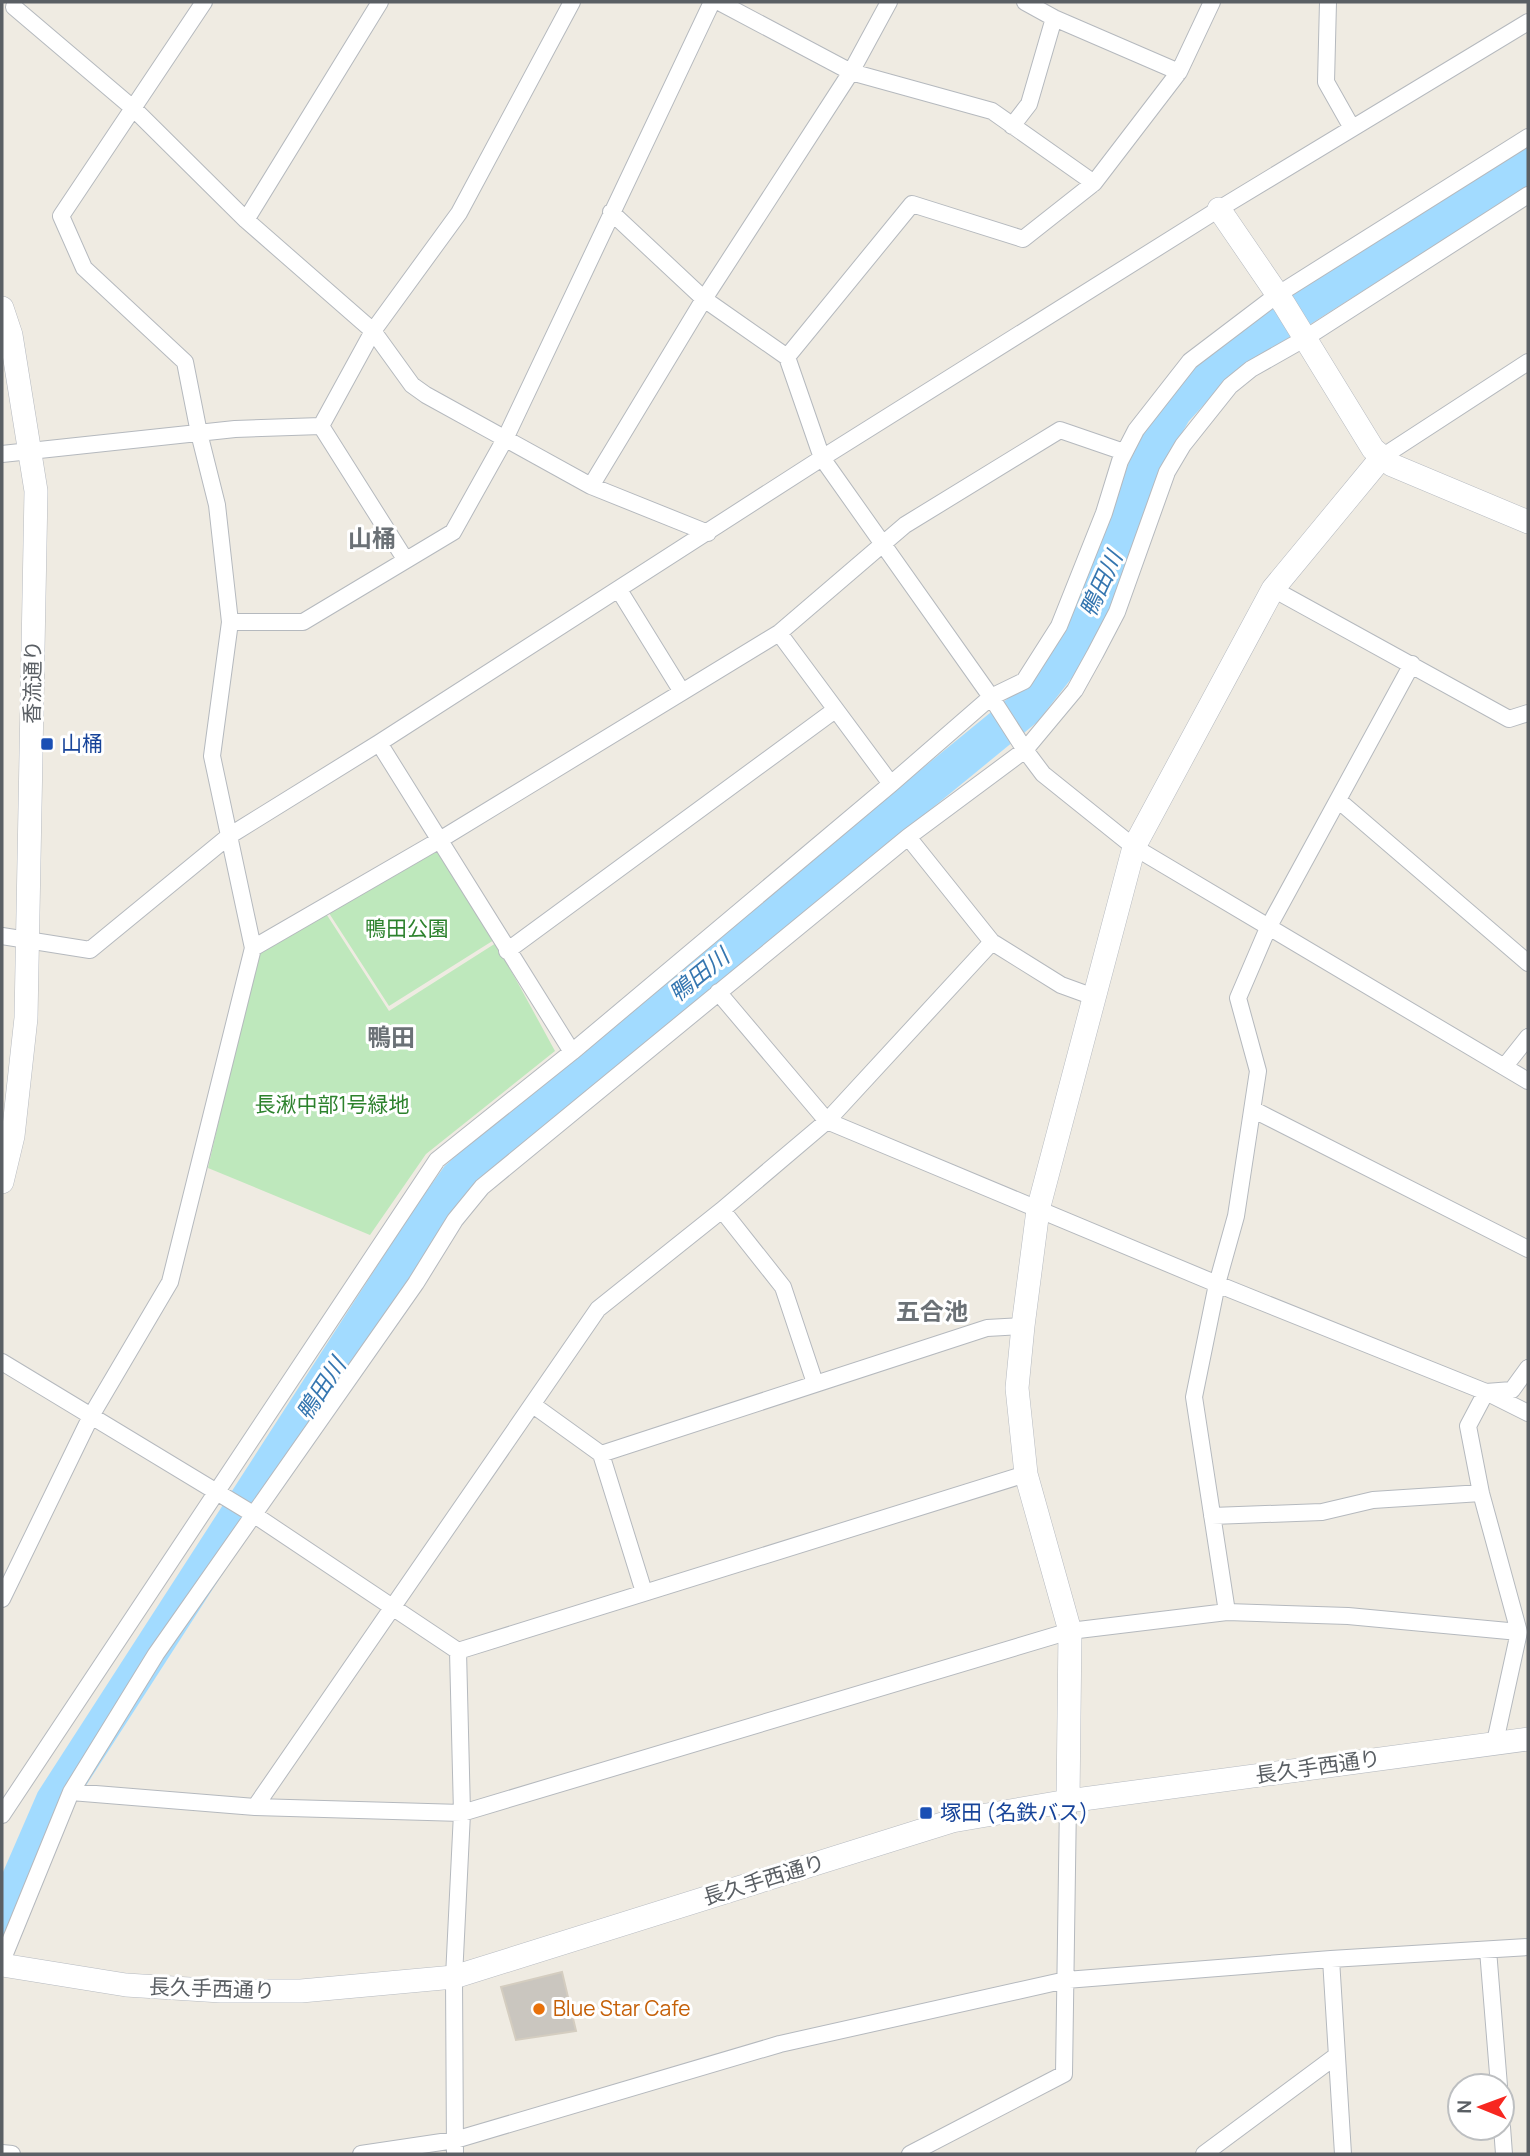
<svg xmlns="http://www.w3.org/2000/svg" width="1530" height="2156" font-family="Manrope,'Noto Sans JP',sans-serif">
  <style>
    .green { fill: #bee8bc }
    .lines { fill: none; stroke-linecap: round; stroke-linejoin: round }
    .river { stroke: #a2dbff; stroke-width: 37 }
    .building { fill: #cac6bf; stroke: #d4cdc0; stroke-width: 2 }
    .street-casing { stroke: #b5b9be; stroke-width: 18 }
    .secondary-casing { stroke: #b6bac0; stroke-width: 24 }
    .street { stroke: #fff; stroke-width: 16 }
    .secondary { stroke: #fff; stroke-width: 23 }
    .transit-dot { fill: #1a4fb4; stroke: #fff; stroke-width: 2.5 }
    .food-dot { fill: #e8710a; stroke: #fff; stroke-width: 2.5 }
    .labels { text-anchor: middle; stroke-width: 6; stroke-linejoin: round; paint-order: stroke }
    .street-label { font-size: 21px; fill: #5a5f64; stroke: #fff }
    .transit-label { font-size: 21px; fill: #164399; stroke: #fff; text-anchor: start }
    .park-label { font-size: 21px; fill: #2d822d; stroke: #fff }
    .food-label { font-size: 21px; fill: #c56008; stroke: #fff; text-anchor: start }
    .water-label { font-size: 23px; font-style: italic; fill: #3576b0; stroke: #fff }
    .quarter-label { font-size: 24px; font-weight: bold; fill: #6b7176; stroke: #fff }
  </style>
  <rect width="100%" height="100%" fill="#efebe2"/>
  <path class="green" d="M436 849 494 940 389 1006 327 910Z
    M325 912 389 1011 496 943 555 1051 426 1154 370 1235 208 1168 258 949Z"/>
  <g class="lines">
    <path class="river" d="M2 1921 54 1801 432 1215 458 1179 527 1116 1024 709 1070 650 1114 559 1157 439 1174 410 1196 386 1271 327 1528 165"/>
  </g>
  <path class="building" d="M562 1972 576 2031 516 2040 501 1987Z"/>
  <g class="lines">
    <g class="street-casing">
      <path id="street" d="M889 2 851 72 992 111 1094 183
        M1025 2 1054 18 1179 72
        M1328 2 1326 82 1352 128
        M14 7 134 109 246 220 373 331 412 385 426 395 591 486 704 299 787 357 822 458 1219 209 1528 22
        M1012 126 1029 104 1054 18
        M611 212 704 299 851 72 719 2
        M246 220 380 2
        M787 357 912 204 1023 239 1094 183 1179 72 1212 2
        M321 426 405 559
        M2 454 235 429 321 426 373 331 459 213 572 2
        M1382 457 1528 362
        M591 486 708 533
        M1273 589 1509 719 1528 713
        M619 590 682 692
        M230 622H303L453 532 505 439 712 2
        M779 633 905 525 1060 430 1124 452
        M379 743 572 1052
        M1338 800 1528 963
        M908 837 992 942 1061 985 1094 997
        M2 936 90 950 229 836 379 743 822 458 991 697 1025 750 1075 690 1095 654 1117 612 1167 472 1183 445 1230 386 1251 369 1304 339 1528 195
        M253 948 438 841 779 633 891 784
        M507 951 835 710
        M718 992 827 1121 1217 1284 1486 1392 1528 1413
        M1505 1066 1528 1037
        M1254 1110 1528 1249
        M722 1210 783 1287 815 1383
        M2 1362 253 1514 458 1651 462 1813 454 1977 455 2154
        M1486 1392 1468 1426 1481 1493 1519 1632 1495 1742
        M1486 1392 1512 1390 1528 1368
        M533 1405 601 1454 644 1592
        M601 1454 987 1328 1023 1326
        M1212 1516 1322 1512 1373 1500 1481 1493
        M2 1599 91 1416 170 1282 253 948 212 756 230 622 217 505 199 433 185 362 84 268 61 216 204 2
        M1227 1612 1194 1397 1217 1284 1236 1216 1258 1071 1238 998 1268 928 1412 664
        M458 1651 1026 1474
        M71 1792 255 1807 462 1813 1070 1631 1227 1612 1348 1616 1519 1632
        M255 1807 598 1309 722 1210 827 1121 992 942
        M2 1815 437 1160 572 1052 891 784 991 697 1024 681 1059 626 1104 513 1120 461 1136 430 1190 361 1277 295 1528 137
        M1488 1950 1499 2086
        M1331 1959 1343 2154
        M2 1961 71 1792 156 1654 416 1283 455 1220 482 1187 908 837 1025 750 1043 774 1134 847 1528 1081
        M1502 2127 1504 2154
        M2 2153 12 2154
        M361 2154 455 2140 780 2044 1066 1980 1331 1959 1528 1947
        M910 2154 1064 2074 1068 1801
        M1204 2154 1336 2056"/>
    </g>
    <g class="secondary-casing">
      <path id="secondary" d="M1219 209 1284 304 1373 449 1392 465 1528 522
        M2 308 11 335 36 491 26 1018 13 1136 2 1182
        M1068 1801 1070 1631 1026 1474 1017 1388 1023 1326 1038 1210 1134 847 1273 589 1382 457
        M2 1965 126 1985 221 1991H301L454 1977 952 1821 1068 1801 1528 1739"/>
    </g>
    <use href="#street" class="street"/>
    <use href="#secondary" class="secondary"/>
  </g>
  <g class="transit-dot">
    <rect x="40" y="737" width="14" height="14" rx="3.5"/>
    <rect x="919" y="1806" width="14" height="14" rx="3.5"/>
  </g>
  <circle class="food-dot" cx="539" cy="2009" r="7"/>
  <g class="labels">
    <g class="street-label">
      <text transform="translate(33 682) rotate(-89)" y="7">香流通り</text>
      <text transform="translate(1318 1767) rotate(-8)" y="7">長久手西通り</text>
      <text transform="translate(764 1880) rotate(-17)" y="7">長久手西通り</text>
      <text transform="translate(212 1989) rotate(2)" y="7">長久手西通り</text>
    </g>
    <g class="transit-label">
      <text x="61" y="751">山桶</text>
      <text x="940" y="1820">塚田 (名鉄バス)</text>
    </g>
    <g class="park-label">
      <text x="407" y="936">鴨田公園</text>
      <text x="332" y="1112">長湫中部1号緑地</text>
    </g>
    <g class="food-label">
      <text x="553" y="2016">Blue Star Cafe</text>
    </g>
    <g class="water-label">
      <text transform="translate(1101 584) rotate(-65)" y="8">鴨田川</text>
      <text transform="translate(699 975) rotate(-39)" y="8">鴨田川</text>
      <text transform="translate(321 1389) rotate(-57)" y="8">鴨田川</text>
    </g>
    <g class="quarter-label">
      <text x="372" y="547">山桶</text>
      <text x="391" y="1046">鴨田</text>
      <text x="932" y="1320">五合池</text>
    </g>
  </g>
  <rect width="1530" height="2156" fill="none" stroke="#5a5f64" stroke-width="7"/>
  <g transform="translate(1481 2107) rotate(271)"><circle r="33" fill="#ffffff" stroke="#bdbfc1" stroke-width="2"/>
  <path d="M0-5L12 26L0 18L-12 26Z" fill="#f72720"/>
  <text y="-10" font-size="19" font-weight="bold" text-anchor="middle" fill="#5a5f64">N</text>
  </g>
</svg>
